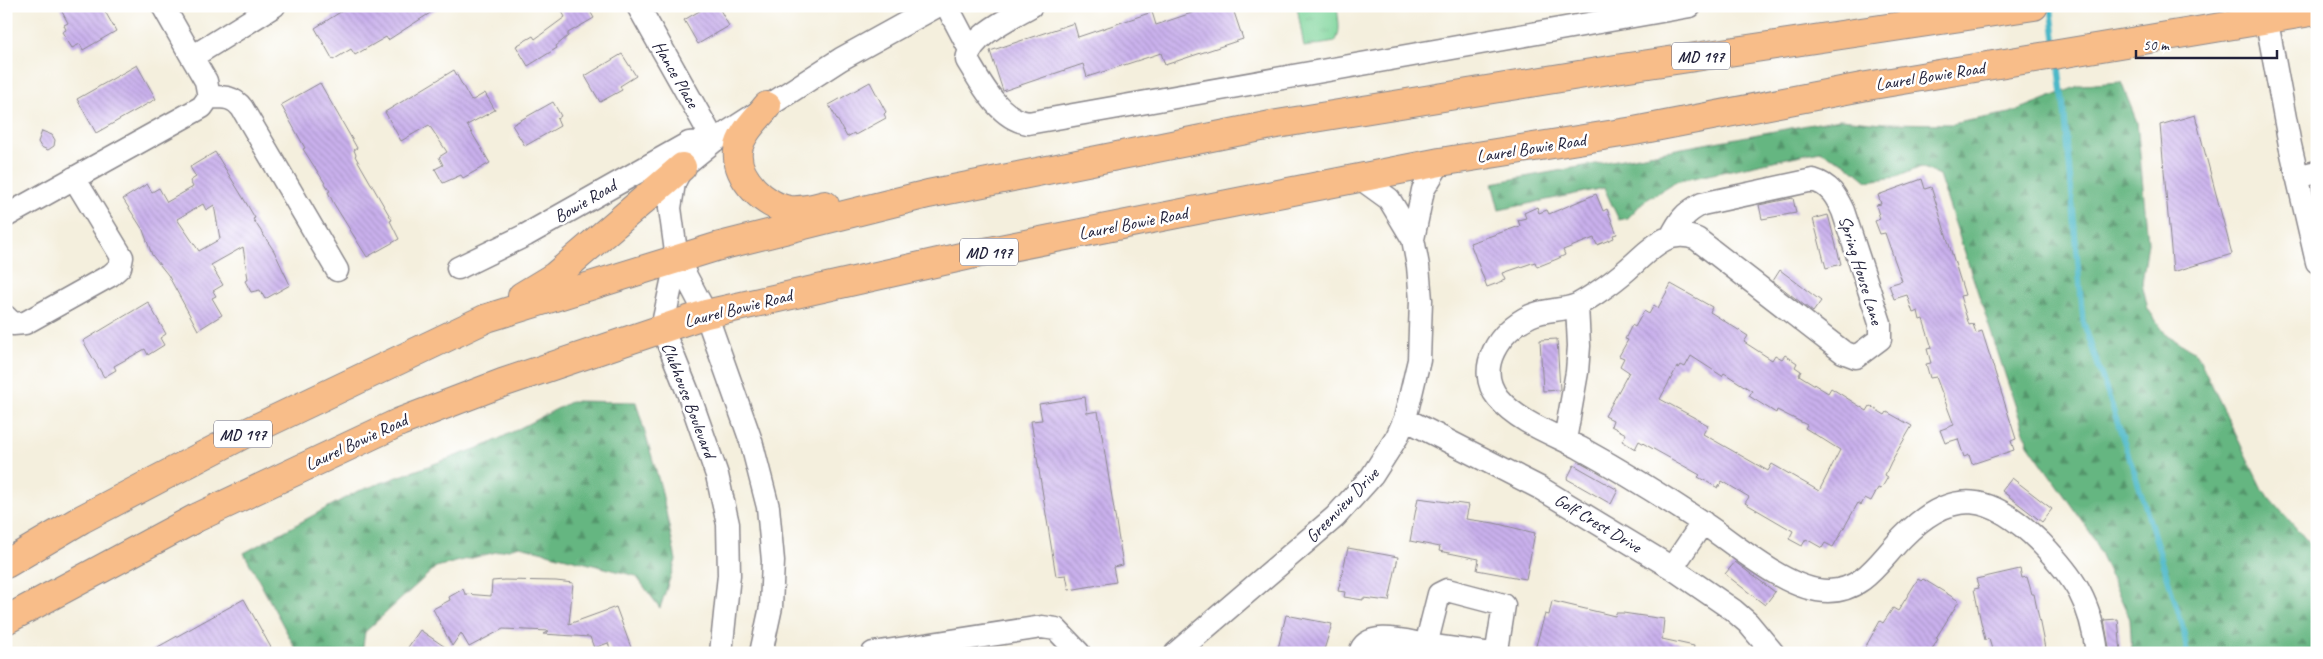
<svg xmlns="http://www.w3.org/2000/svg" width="2323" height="659" font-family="Caveat,sans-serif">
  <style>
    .grass { fill: url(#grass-tufts); stroke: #4f7b6a }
    .forest { fill: url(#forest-firs); stroke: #446c5e }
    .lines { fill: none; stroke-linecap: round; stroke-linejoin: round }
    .stream { stroke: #4cb8c8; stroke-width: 5.5 }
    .building { fill: url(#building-back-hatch); fill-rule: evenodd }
    .minor-casing { stroke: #8b888c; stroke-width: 25 }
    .major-casing { stroke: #8b888c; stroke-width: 30 }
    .minor { stroke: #fff; stroke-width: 22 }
    .major { stroke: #f8bd89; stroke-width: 28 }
    .labels { text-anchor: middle; stroke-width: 5; stroke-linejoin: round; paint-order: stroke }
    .shield { fill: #fff; stroke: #646476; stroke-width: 1 }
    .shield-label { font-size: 16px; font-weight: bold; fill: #22223b }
    .street-label { font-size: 18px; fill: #22223b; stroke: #fff }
  </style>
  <defs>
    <pattern id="grass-tufts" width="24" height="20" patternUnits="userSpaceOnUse" patternTransform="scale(1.25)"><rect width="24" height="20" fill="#7cd499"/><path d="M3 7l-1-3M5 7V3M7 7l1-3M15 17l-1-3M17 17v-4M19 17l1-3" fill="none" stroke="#6bb685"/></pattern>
    <pattern id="forest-firs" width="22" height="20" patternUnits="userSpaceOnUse" patternTransform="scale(1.25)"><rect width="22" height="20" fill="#65b681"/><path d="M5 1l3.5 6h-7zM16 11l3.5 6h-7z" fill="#53946b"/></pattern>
    <pattern id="building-back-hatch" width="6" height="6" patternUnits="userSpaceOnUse" patternTransform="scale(1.25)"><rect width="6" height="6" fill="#c9b0ec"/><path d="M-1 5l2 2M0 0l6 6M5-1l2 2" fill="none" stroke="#ac97cb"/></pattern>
  </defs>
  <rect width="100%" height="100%" fill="#fff"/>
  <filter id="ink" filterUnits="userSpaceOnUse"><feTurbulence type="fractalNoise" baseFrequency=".02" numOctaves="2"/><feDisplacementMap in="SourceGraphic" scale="10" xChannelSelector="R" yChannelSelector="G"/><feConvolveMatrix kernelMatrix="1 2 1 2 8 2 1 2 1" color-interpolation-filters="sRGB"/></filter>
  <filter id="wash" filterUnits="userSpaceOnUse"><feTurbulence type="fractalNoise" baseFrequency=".0096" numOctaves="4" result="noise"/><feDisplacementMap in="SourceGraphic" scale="20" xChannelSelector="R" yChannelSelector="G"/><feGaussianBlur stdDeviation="1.12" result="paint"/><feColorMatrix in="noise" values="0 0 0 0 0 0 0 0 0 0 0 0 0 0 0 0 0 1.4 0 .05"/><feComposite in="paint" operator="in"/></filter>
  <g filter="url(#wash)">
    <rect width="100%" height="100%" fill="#f4efdd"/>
    <path class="grass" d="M1297 6H1337C1338 19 1342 31 1335 42L1304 47Z"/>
    <path class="forest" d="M2121 82 2137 122 2148 242 2142 283 2148 309 2167 336 2196 352 2262 489 2317 552V653H2132L2130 619 2092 535 2028 444 1939 175 1921 167 1897 177 1867 181 1845 163 1820 151 1675 182 1643 202 1628 218 1619 220 1604 188 1499 210 1492 183 1840 119 1883 123 1951 124 2010 113 2081 85Z
      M572 401 636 402 661 488 676 560 660 608 636 576 520 546 436 567 365 632 362 653H298L244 553 356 492 489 444Z"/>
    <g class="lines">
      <path class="stream" d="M2051 6 2056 46
        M2058 60 2065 118 2083 321 2136 477 2183 627 2187 653"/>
    </g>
    <g id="blocks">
      <path class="building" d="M59 6H102L116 31 83 50 80 44 72 48 62 32 66 30 64 25 68 23Z
        M350 6H441L388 40 386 37 355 55 351 49 333 60 315 28Z
        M559 6H587L594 18 568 33V36L556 46 557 48 528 66 516 46 533 36 535 39 565 17Z
        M708 6H718L729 26 698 44 684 20Z
        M1212 6H1232L1243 39 1165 65 1161 53 1087 77 1083 64 1003 91 990 51 1074 23 1078 37 1152 12 1156 25Z
        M622 54 636 76 620 86 622 90 600 102 585 76Z
        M137 65 156 99 96 133 77 99Z
        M454 70 470 99 473 100 485 93 495 110 467 125 490 163 463 178 461 175 443 183 435 169 443 165 439 157 447 152 429 125 401 141 385 112Z
        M870 82 886 112 884 114 886 118 855 135 854 133 847 137 829 105Z
        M320 83 357 148 354 150 356 155 355 156 392 220 390 221 399 239 367 257 334 204 328 192 330 191 303 149 305 148 281 105Z
        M553 102 561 116 557 119 560 126 525 146 512 125Z
        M2195 115 2232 254 2173 272 2160 125Z
        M42 131 52 135 55 140 54 146 48 150 41 147 38 142Z
        M215 152 242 196 255 218 253 219 274 251 290 285 265 299 260 290 251 292 245 281 248 279 243 247 211 265 223 285 213 291 216 296 212 298 222 315 198 330 168 275 152 255 143 230 123 199 147 184 152 192 159 188 167 202 193 187 190 181 196 177 190 167ZM203 204 206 210 214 205 220 239 199 251 177 219Z
        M1922 179 1925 189 1931 187 1965 295 1960 296 1969 325 1973 324 1976 333 1982 331 2016 439 2011 441 2014 450 1972 464 1969 455 1964 457 1958 439 1945 443 1940 430 1954 425 1936 377 1930 378 1926 364 1931 363 1927 349 1932 348 1923 319 1920 320 1918 311 1913 313 1907 295 1894 299 1889 285 1902 281 1885 233 1880 234 1875 221 1880 219 1876 205 1881 204 1878 195Z
        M1596 194 1603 211 1607 209 1617 234 1613 235 1614 238 1597 245 1594 238 1563 250 1565 255 1557 259 1537 267 1535 262 1503 273 1506 280 1487 287 1470 243 1520 226 1518 220 1526 218 1524 213 1537 207 1539 213 1547 210 1549 214Z
        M1793 198 1796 213 1762 219 1759 205Z
        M1828 215 1841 264 1826 268 1813 219Z
        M1780 270 1821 301 1813 312 1773 281Z
        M1671 284 1712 307 1710 312 1748 336 1744 342 1772 360 1775 355 1782 359 1785 355 1797 363 1795 367 1801 371 1799 375 1828 393 1831 388 1867 411 1870 406 1885 415 1887 412 1912 426 1891 462 1885 475 1888 477 1881 489 1878 488 1871 501 1865 498 1861 505 1858 503 1833 547 1825 543 1822 548 1806 539 1802 546 1789 539 1793 531 1745 503 1749 497 1722 481 1718 488 1698 477 1700 475 1639 441 1635 449 1622 441 1626 434 1611 426 1613 420 1605 416 1629 372 1620 366 1624 358 1619 356 1628 340 1625 339 1632 325 1635 327 1644 311 1649 314 1654 305 1658 308ZM1691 356 1722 376 1724 373 1752 391 1749 396 1776 413 1777 410 1807 425 1805 428 1840 450 1819 491 1772 464 1768 471 1703 434 1708 425 1660 399 1677 367 1679 368 1681 365 1685 367Z
        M148 302 166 334 160 338 164 345 148 355 145 349 114 366 116 370 104 377 83 341Z
        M1557 339 1560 390 1543 391 1540 340Z
        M1085 397 1087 413 1098 411 1123 565 1113 567 1116 582 1069 590 1066 575 1056 576 1031 421 1042 420 1039 404Z
        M1574 465 1618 490 1611 504 1567 479Z
        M2012 478 2052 509 2042 522 2002 491Z
        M1418 498 1469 505 1466 519 1494 523 1535 533 1526 579 1477 570 1479 559 1439 551 1440 547 1410 541Z
        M1348 548 1398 557 1389 601 1363 598V600L1344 597 1345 592 1338 591Z
        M1735 562 1775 592 1765 605 1725 574Z
        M2020 569 2022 578 2027 577 2032 594H2034L2046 653H1993L1989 639 1985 640 1979 613 1974 589 1979 588 1976 579Z
        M1918 579 1921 581 1923 579 1959 601 1936 638 1938 639 1930 653H1862L1880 621 1883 623 1893 608 1898 611Z
        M504 580 556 581 573 583 569 624 616 607 633 653H612L608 643 594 648 590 637 543 634 549 631 503 629 469 647 461 633 452 646 433 609 450 600 449 597 463 589 465 594 491 596 492 581Z
        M244 599 274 653H147Z
        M1552 601 1615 616 1616 613H1623L1664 619 1662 639 1694 646 1693 653H1609L1587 648 1586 653H1550L1535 649 1545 614 1549 615Z
        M1286 615 1332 624 1323 653H1277Z
        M2118 619 2121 653H2110L2104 620Z
        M420 630 454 653H404Z"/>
    </g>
  </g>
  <g filter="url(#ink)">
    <use href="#blocks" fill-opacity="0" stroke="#8b888c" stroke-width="1"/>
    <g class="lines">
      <g class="minor-casing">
        <path id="minor" d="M163 6 192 57 274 6
          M638 6 714 141
          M947 6 970 50
          M1031 6C1012 17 970 36 967 60 981 83 999 119 1028 123L1690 6
          M2264 6 2290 145 2317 262
          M209 97C223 97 233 96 242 108L337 270
          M2297 177 2317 172
          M1360 178 1389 199 1413 239
          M6 216 202 107 209 97 206 81 192 57
          M1671 237C1679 221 1685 212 1702 204L1813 180C1830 185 1836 196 1843 211L1880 323V339L1856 357 1843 352 1697 239C1667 227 1650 250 1629 268 1618 278 1607 286 1595 294 1589 298 1583 302 1577 305 1562 311 1545 309 1530 316 1500 330 1474 368 1498 398 1518 422 1553 434 1580 448 1622 471 1664 497 1703 523 1737 545 1787 591 1828 591 1864 591 1880 560 1903 537 1953 486 1991 494 2040 542 2075 578 2091 602 2097 653
          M677 259 662 328 689 395 717 475 728 524 729 575 721 653
          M458 268 526 235 689 143 711 141
          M6 317 13 324 25 323 111 275 120 267 122 257 74 178
          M1405 419 1540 488 1672 568 1733 610 1748 623 1773 653
          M1565 440 1577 372 1579 346 1577 305
          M1672 568 1703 522
          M761 653 771 607 773 561 768 507 751 441 706 314 677 259 670 208 674 183 682 167 714 141 841 59 937 6
          M873 653 1042 627 1056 629 1079 653
          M1176 653 1335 517 1372 476 1397 437 1405 419 1419 360 1421 300 1418 266 1413 239 1423 190 1440 162
          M1360 653C1367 629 1408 642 1426 645L1425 653
          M1484 653 1426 645 1439 594 1447 590 1504 605 1497 650 1487 653"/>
      </g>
      <g class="major-casing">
        <path id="major" d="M767 106C757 119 740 134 738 151 735 178 766 207 790 210 802 211 814 208 825 205
          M522 296 555 276 682 167
          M6 564 82 519 246 433 487 318 716 247 928 194 1271 125 1622 68 2034 6
          M6 620 196 518 400 422 502 383 706 314 970 255 1440 162 1634 131 1867 86 2317 11"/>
      </g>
      <use href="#minor" class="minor"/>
      <use href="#major" class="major"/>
    </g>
  </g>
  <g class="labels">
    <g class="shield">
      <rect x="1672" y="42.5" width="58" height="27" rx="4"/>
      <rect x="960" y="238.5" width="58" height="27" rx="4"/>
      <rect x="214" y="420.5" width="58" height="27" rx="4"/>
    </g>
    <g class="shield-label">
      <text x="1701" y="62">MD 197</text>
      <text x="989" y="258">MD 197</text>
      <text x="243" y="440">MD 197</text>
    </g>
    <g class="street-label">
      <text transform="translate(676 74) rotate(60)" y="6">Hance Place</text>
      <text transform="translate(1930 76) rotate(-9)" y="6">Laurel Bowie Road</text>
      <text transform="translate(1531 148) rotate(-9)" y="6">Laurel Bowie Road</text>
      <text transform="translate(585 201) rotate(-30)" y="6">Bowie Road</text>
      <text transform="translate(1133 223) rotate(-11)" y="6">Laurel Bowie Road</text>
      <text transform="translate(1861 270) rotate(73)" y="6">Spring House Lane</text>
      <text transform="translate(738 308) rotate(-14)" y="6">Laurel Bowie Road</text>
      <text transform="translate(689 400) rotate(69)" y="6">Clubhouse Boulevard</text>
      <text transform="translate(356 442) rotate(-25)" y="6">Laurel Bowie Road</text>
      <text transform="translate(1342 505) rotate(-46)" y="6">Greenview Drive</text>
      <text transform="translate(1598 523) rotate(31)" y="6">Golf Crest Drive</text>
    </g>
  </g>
  <rect width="2323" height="659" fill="none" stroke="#fff" stroke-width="25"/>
  <path d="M2136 50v8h141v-8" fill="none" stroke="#22223b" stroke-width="2.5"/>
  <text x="2143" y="50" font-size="15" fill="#22223b" stroke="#ffffff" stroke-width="4" paint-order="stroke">50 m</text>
</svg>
